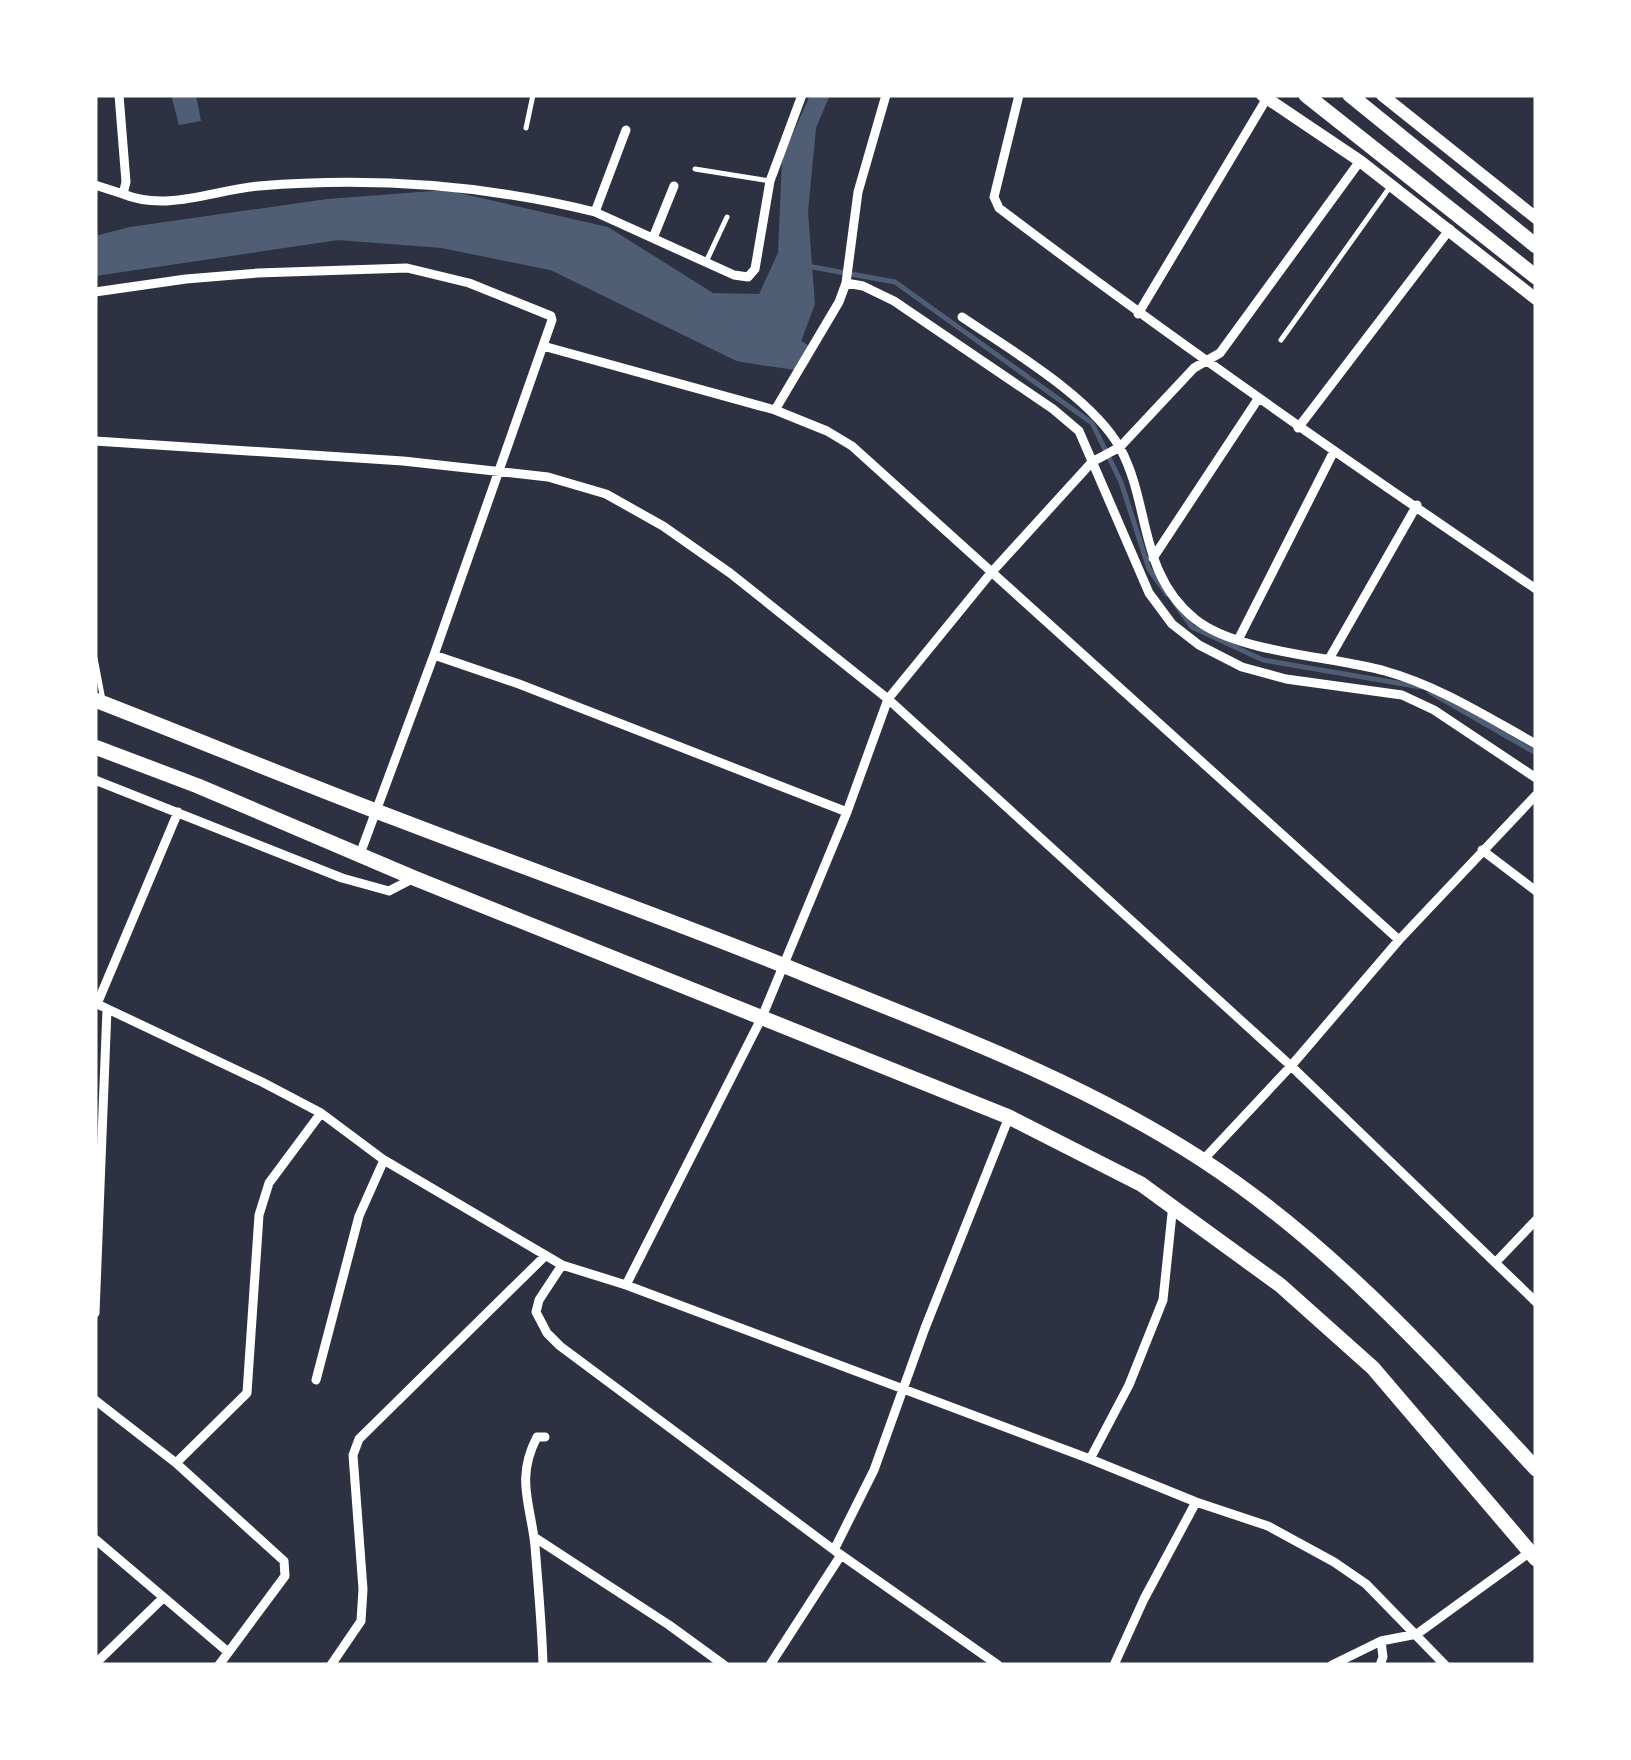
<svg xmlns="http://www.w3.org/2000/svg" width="1631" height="1760" font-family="Helvetica,sans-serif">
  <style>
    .water { fill: #4f5d75 }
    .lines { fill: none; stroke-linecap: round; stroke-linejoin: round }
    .stream { stroke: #4f5d75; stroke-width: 5 }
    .river { stroke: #4f5d75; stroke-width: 30 }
    .service { stroke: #fff; stroke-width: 5 }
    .minor { stroke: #fff; stroke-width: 9 }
    .secondary { stroke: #fff; stroke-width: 12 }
    .primary { stroke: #fff; stroke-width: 15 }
    .trunk { stroke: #fff; stroke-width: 15 }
  </style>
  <rect width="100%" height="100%" fill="#2d3142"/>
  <path class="water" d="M171 95H196L201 121 179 125Z
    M810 95H830L816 128 808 212 815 304 796 355 742 347 556 256 443 233 338 225 95 261V236L130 227 327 199 446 190 608 227 713 293 759 294 778 253 782 158Z"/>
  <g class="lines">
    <path class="stream" d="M807 266 895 282 1092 423 1121 482 1149 569 1167 594
      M1174 602 1192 627 1263 660 1421 687
      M1430 692 1536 753"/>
    <path class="river" d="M95 261 338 225 443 233 556 256 742 347 796 355"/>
    <path class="service" d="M526 128 533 95
      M695 169 770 181
      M706 262 727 217
      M1281 340 1390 187
      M95 658 103 700"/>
    <path class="minor" d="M1019 95 994 197 999 208C1174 341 1354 466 1536 589
      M626 130 595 212 734 275 748 277 755 269 770 181 802 95
      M95 185 123 194 126 182 119 95
      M123 194C167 212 214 190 259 186 371 177 486 185 595 212
      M653 238 674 186
      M846 283 863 286 894 301 1053 409 1079 431 1149 593 1172 624 1199 645 1242 667 1286 679 1402 695 1434 710 1536 778
      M95 292 186 279 258 273 407 268 469 283 551 316 552 320 434 655 360 854
      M1138 314 1267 98
      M962 317C1009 349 1093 398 1120 448 1151 505 1138 573 1195 619 1237 653 1332 656 1385 671 1439 686 1487 717 1536 744
      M543 346 775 410 827 431 852 446 1399 940
      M775 410 839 302 846 283 858 192 886 95
      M1298 428 1450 229
      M95 441 403 461 548 477 606 494 663 526 730 573 888 699 1291 1066 1536 1302
      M1153 558 1258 399
      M1238 640 1334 451
      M434 655 519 684 847 812
      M1329 659 1417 505
      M95 780 342 878 389 891 414 878
      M1482 850 1536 891
      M95 1003 262 1082 321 1113 384 1160 562 1265 626 1285 1090 1459 1196 1502 1268 1526 1334 1562 1366 1584 1445 1665
      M97 1004 178 812
      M1203 1160 1291 1066 1399 940 1536 795
      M1496 1262 1536 1220
      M562 1265 539 1300 536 1312 547 1333 560 1346 834 1550 998 1665
      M626 1285 762 1017 847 812 888 699 990 574 1092 462 1120 447 1194 368 1220 353 1360 161
      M95 1313 107 1009
      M316 1380 359 1216 384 1160
      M95 1400 176 1463 284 1561 285 1576 219 1665
      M1090 1459 1129 1385 1163 1300 1173 1204
      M176 1463 247 1393 259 1215 269 1183 321 1113
      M534 1537 669 1625 724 1665
      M95 1539 228 1652
      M834 1550 874 1470 925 1328 1009 1117
      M95 1664 162 1599
      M331 1665 361 1621 363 1589 353 1455 359 1439 545 1256
      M543 1665C542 1626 538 1585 535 1546 531 1505 515 1479 537 1437H545
      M770 1665 841 1555
      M1114 1665 1144 1599 1196 1502
      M1332 1665 1381 1641 1417 1634 1530 1552
      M1380 1665 1383 1657 1381 1641"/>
    <path class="secondary" d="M1262 95 1360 161 1536 299
      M1382 95 1536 218"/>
    <path class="primary" d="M1306 95 1536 277
      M1350 95 1536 246"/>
    <path class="trunk" d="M95 700C196 739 296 781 397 819 532 871 668 918 802 973 939 1029 1076 1078 1201 1159 1330 1243 1433 1357 1536 1469
      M95 747 198 786 414 878 1009 1117 1141 1184 1280 1285 1373 1368 1536 1559"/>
  </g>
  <rect width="1631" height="1760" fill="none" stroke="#ffffff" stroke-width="195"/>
</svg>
